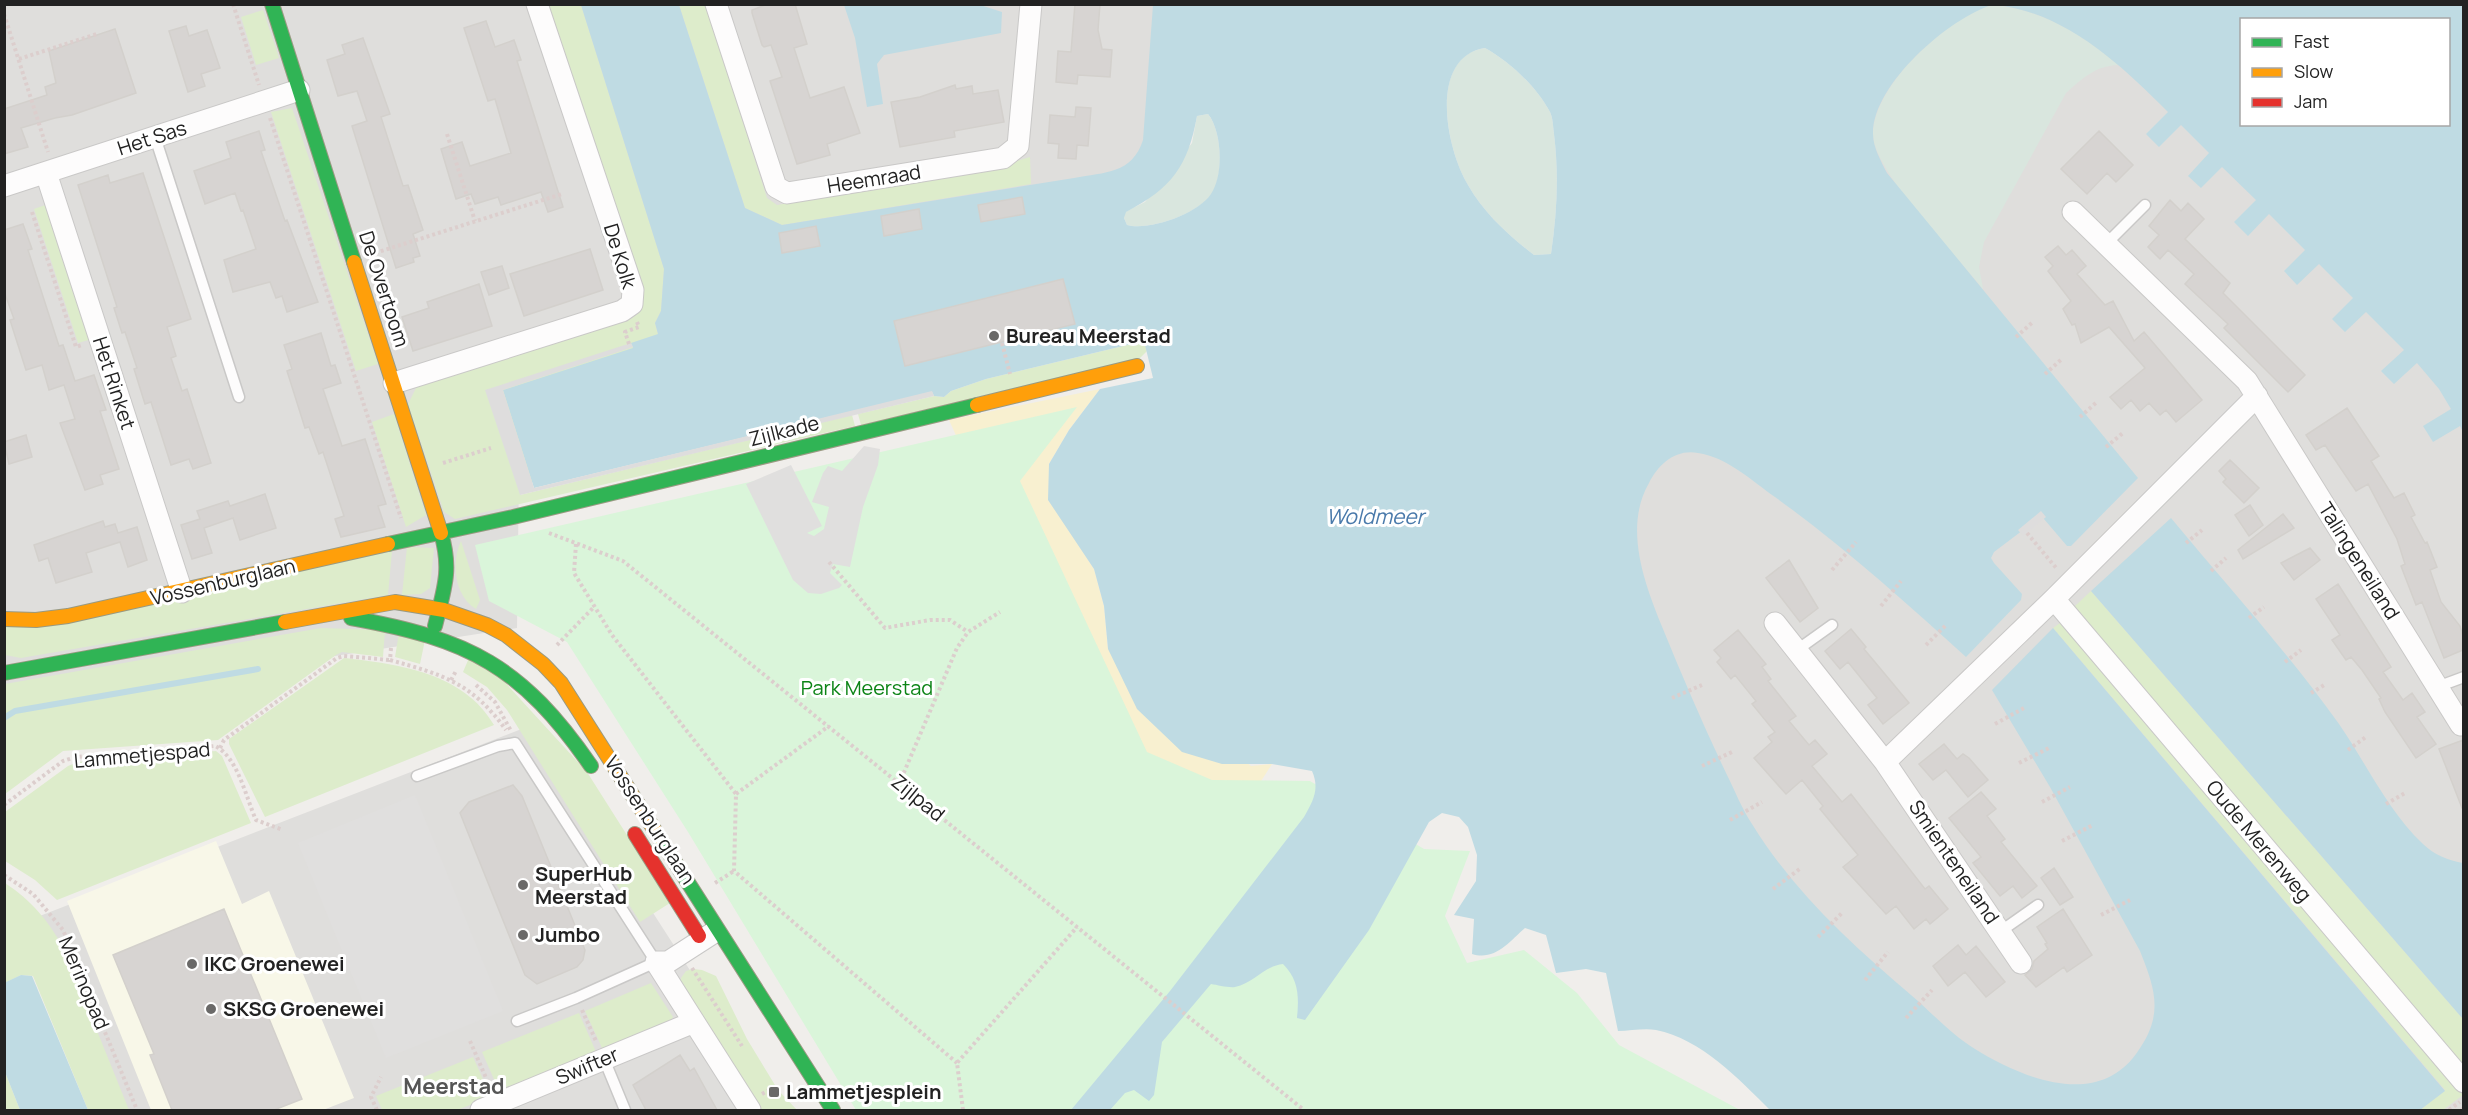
<svg xmlns="http://www.w3.org/2000/svg" width="2468" height="1115" font-family="Manrope,sans-serif">
  <style>
    .residential { fill: #dfdedc }
    .education { fill: #f8f7e8 }
    .grass { fill: #ddeccb }
    .wetland { fill: #d9e6de }
    .sand { fill: #f8f0d0 }
    .park { fill: #daf5da }
    .parking { fill: #e0dfde }
    .water { fill: #bfdbe3; fill-rule: evenodd }
    .pier { fill: #dedddd }
    .lines { fill: none; stroke-linecap: round; stroke-linejoin: round }
    .stream { stroke: #bfdbe3; stroke-width: 6 }
    .building { fill: #d7d4d2; stroke: #d3d0cc; stroke-width: 1.5 }
    .lane-casing { stroke: #c9c8c7; stroke-width: 13 }
    .street-casing { stroke: #c9c8c7; stroke-width: 23 }
    .fast-casing { stroke: #999a82; stroke-width: 16 }
    .slow-casing { stroke: #999a82; stroke-width: 16 }
    .jam-casing { stroke: #999a82; stroke-width: 16 }
    .path { stroke: #dccecd; stroke-width: 4; stroke-dasharray: 3 3; stroke-linecap: butt }
    .lane { stroke: #fdfcfc; stroke-width: 10 }
    .street { stroke: #fdfcfc; stroke-width: 21 }
    .fast { stroke: #30b455; stroke-width: 14 }
    .slow { stroke: #ff9f0a; stroke-width: 14 }
    .jam { stroke: #e5322d; stroke-width: 14 }
    .poi-dot { fill: #6a6968; stroke: #fff; stroke-width: 2 }
    .labels { text-anchor: middle; stroke-width: 6; stroke-linejoin: round; paint-order: stroke }
    .street-label { font-size: 20px; fill: #222; stroke: #fff }
    .poi-label { font-size: 20px; font-weight: bold; fill: #222; stroke: #fff; text-anchor: start }
    .park-label { font-size: 20px; fill: #0c8416; stroke: #fff }
    .water-label { font-size: 21px; font-style: italic; fill: #4a7aab; stroke: #fff }
    .quarter-label { font-size: 22px; font-weight: bold; fill: #555; stroke: #fff }
  </style>
  <rect width="100%" height="100%" fill="#f0eeeb"/>
  <path class="residential" d="M5 5H1176L1166 149 1058 234 520 391 517 628 5 707Z
    M1933 5H2075L2463 358V1110H1863L1469 559Z
    M532 725 780 1110H112L32 919Z"/>
  <path class="education" d="M216 841 242 904 269 891 354 1098 323 1110H151L67 901Z"/>
  <path class="grass" d="M548 5H581L664 269 661 311 655 323 658 334 520 495 852 415 855 426 455 519 444 512 408 404 417 386 632 318 639 312 643 300Z
    M679 5H706L767 198 777 205 1001 166 1030 157 1031 184 782 225 745 208Z
    M263 10 279 58 256 65 241 17Z
    M292 108 378 364 356 371 271 112Z
    M48 204 92 339 78 343 34 209Z
    M1144 341 1147 351 1140 358 861 425 858 414 934 396 944 397 951 391 986 379Z
    M394 414 426 515 406 527 372 422Z
    M461 541 480 600 476 609C454 596 451 562 461 541Z
    M407 547 434 548 430 588 421 594 402 595Z
    M392 551 388 595 21 658 5 655 4 626Z
    M2091 591 2463 1019V1071L2074 607Z
    M2060 623 2463 1095 2443 1110H2420L2445 1090 2053 628Z
    M321 628 385 630 383 657 342 652 336 655 218 740 63 751 5 794V684Z
    M399 633 425 640 420 664 395 657Z
    M344 658C399 664 464 673 494 725L265 817 229 744V739Z
    M469 658 501 678 587 772 670 903 640 922 507 710 487 687 463 672Z
    M216 751 222 756 251 823 57 900 35 880 5 861V812L68 766 78 762Z
    M5 883C32 901 48 920 64 949L129 1110H88L33 976 21 975 5 983Z
    M693 969 702 970 716 976 747 1039 778 1090 797 1110H758L681 988V978L686 971Z
    M651 983 673 1017 668 1024 603 1050 585 1011Z
    M579 1013 597 1054 500 1093 482 1052Z
    M473 1057 491 1097 457 1110H382L376 1096Z
    M5 1072 20 1110H5Z"/>
  <path class="wetland" d="M1992 5C2039 8 2083 34 2118 65 2095 66 2082 79 2066 93L1984 242 1979 267 1983 289C1958 258 1873 171 1873 134 1873 109 1894 79 1910 62 1934 38 1960 14 1992 5Z
    M1485 48C1510 62 1536 86 1550 112 1553 118 1553 127 1554 134 1559 175 1557 213 1551 254L1534 255C1508 235 1484 213 1468 185 1446 149 1428 56 1485 48Z
    M1208 114C1222 131 1224 175 1212 194 1198 214 1149 231 1127 225L1124 218 1125 212 1145 202 1192 143 1197 116Z"/>
  <path class="sand" d="M1100 389 1069 430 1049 464 1073 536 1094 569 1104 606 1108 649 1251 766 1272 764 1240 814 1162 889 949 420Z"/>
  <path class="park" d="M1077 407 1020 481 1147 752 1212 780 1310 781 1424 849 1470 851 1445 916 1467 963 1524 950 1577 993 1619 1045 1740 1110H856L688 832 567 642 489 601 475 545Z"/>
  <path class="parking" d="M864 446 880 449 878 465 863 507 850 567 833 564 830 573 842 585 839 588 821 594 808 593 793 580 746 484 791 465 822 526 807 533 814 536 824 529 829 507 812 502 823 473 828 466 842 471Z
    M415 795 503 1011 386 1058 298 843Z"/>
  <path class="water" d="M581 5H679L745 208 782 225 1074 178C1105 172 1132 174 1143 140L1153 5H1992C1949 18 1872 85 1873 134 1873 147 1881 161 1887 173L2138 478 2071 546H2067L2044 519 2039 518 1994 552 1991 558 1994 563 2022 594 2021 600 1966 657C1904 601 1843 546 1775 497 1752 481 1727 457 1698 453 1675 449 1659 464 1649 483 1623 528 1645 585 1663 629 1683 678 1704 727 1727 775 1735 791 1742 809 1752 824 1794 892 1851 944 1911 995 1932 1013 1952 1035 1975 1049 2022 1078 2096 1109 2136 1054 2164 1016 2156 991 2140 951L2050 787 1992 690 2053 628 2445 1091 2420 1110H1770C1739 1079 1701 1039 1656 1030 1644 1028 1630 1031 1618 1031L1606 973 1586 969 1556 973 1546 935 1525 928C1509 942 1495 961 1472 954L1474 919 1454 915 1476 881 1477 855 1468 827 1459 817 1442 813 1429 822 1369 930 1305 1020 1297 1018C1299 997 1299 980 1283 964 1264 966 1254 983 1235 987 1228 988 1218 985 1211 984L1162 1042 1154 1095 1149 1101 1134 1090 1125 1093 1110 1110H1071L1170 991 1304 817C1313 801 1320 789 1312 771L1272 764H1222L1182 752 1137 709 1108 649 1104 606 1094 569 1048 500 1049 464 1069 430 1100 389 1153 378 1144 341 986 379 951 391 944 397 934 396 932 392 534 488 503 390 633 348 631 343 658 334 655 323 661 311 664 269ZM1485 48C1510 62 1536 86 1550 112 1553 118 1553 127 1554 134 1559 175 1557 213 1551 254L1534 255C1508 235 1484 213 1468 185 1446 149 1428 57 1485 48ZM1208 114C1222 131 1224 175 1211 194 1198 214 1149 231 1127 225L1124 218 1126 212C1172 188 1188 166 1197 116Z
    M844 5 977 4 1002 12 1001 33 884 55 877 64 883 104 867 107 855 38Z
    M1995 5H2463V432L2460 426 2433 442 2423 426 2451 409 2439 389 2417 363 2394 384 2381 371 2404 350 2366 312 2345 332 2332 319 2353 298 2319 264 2297 285 2284 271 2305 250 2269 214 2248 236 2234 222 2256 200 2222 167 2201 188 2188 176 2209 153 2181 125 2159 147 2146 134 2168 112C2120 64 2065 12 1995 5ZM2242 20H2448V124H2242Z
    M2171 518C2227 586 2288 652 2339 724 2366 763 2388 811 2423 844 2433 854 2449 861 2463 863V1019L2091 591Z
    M21 975 32 976 88 1110H20L5 1072 4 983Z"/>
  <path class="pier" d="M631 343 633 347 503 390 534 488 932 391 934 396 520 495 485 390Z
    M2041 511 2046 517 2023 536 2018 530Z"/>
  <g class="lines">
    <path class="stream" d="M4 718 15 711 258 669"/>
  </g>
  <path class="building" d="M768 4H795L807 44 794 48 810 98 844 87 860 133 827 144 830 155 797 164 770 81 782 77 771 45 764 47 762 45 752 13V10Z
    M1075 4H1100L1098 30 1102 49 1112 50 1110 77 1078 75 1077 84 1056 82 1058 51 1071 52Z
    M486 21 495 47 514 40 521 60 517 61 563 207 548 212 541 192 501 205 498 197 475 204 471 194 456 199 441 149 462 142 470 166 511 153 495 99 488 101 464 28Z
    M186 26 189 36 207 30 220 68 201 74 205 86 188 92 169 31Z
    M115 29 136 93 72 115 55 118 21 128 28 147 4 154V109L47 95 45 87 56 83 49 51Z
    M363 38 390 114 381 117 403 186 408 185 423 230 413 234 420 256 413 258 414 262 396 268 352 126 367 121 357 91 338 96 327 60 345 54 342 45Z
    M955 85 956 89 972 86 973 94 998 90 1004 122 954 131 955 137 900 147 891 102 920 97Z
    M1076 107 1091 108 1088 146 1077 145 1076 159 1058 158 1059 144 1048 143 1050 115 1075 117Z
    M259 131 265 150 261 151 285 221 287 220 318 302 287 312 282 296 276 298 270 282 233 292 224 260 256 249 243 210 241 211 235 193 205 204 194 171 231 158 226 142Z
    M2099 131 2133 165 2116 182 2107 173 2087 194 2061 169Z
    M143 173 191 319 167 327 176 356 171 358 182 391 187 389 211 463 193 469 189 459 171 465 151 402 145 404 134 369 137 368 125 332 122 333 114 308 117 307 78 185 108 175 110 183Z
    M1022 197 1025 214 981 222 978 205Z
    M2170 200 2181 211 2188 203 2204 219 2185 239 2230 283 2223 293 2305 375 2288 392 2224 328 2228 324 2185 284 2194 274 2168 250 2160 259 2148 247 2159 235 2149 226Z
    M919 209 922 229 884 236 881 216Z
    M23 224 32 249 28 250 59 346 63 345 75 381 94 375 106 410 100 411 119 469 100 475 103 484 85 490 60 423 75 419 64 385 49 390 42 365 26 370 10 320 14 319 4 291V230Z
    M816 226 820 246 782 253 779 233Z
    M2058 246 2066 255 2072 250 2086 266 2077 274 2105 305 2113 301 2134 341 2144 332 2202 400 2176 422 2166 410 2160 415 2149 403 2140 411 2131 400 2121 409 2110 397 2145 368 2109 327 2081 343 2075 324 2072 325 2063 309 2071 301 2048 271 2053 266 2045 257Z
    M590 249 603 290 524 316 510 274Z
    M502 266 509 288 489 295 481 272Z
    M1063 279 1075 324 905 366 894 321Z
    M479 284 492 326 413 351 402 317 429 308 427 302Z
    M321 333 331 366 335 365 341 383 323 389 342 446 365 439 386 504 378 506 385 527 341 537 335 519 344 516 323 452 319 454 309 427 305 428 287 371 292 369 284 345Z
    M2347 408 2379 456 2371 461 2394 498 2404 493 2415 515 2411 517 2425 543 2427 542 2437 567 2430 570 2441 602 2460 626 2463 636V650L2444 658 2422 602 2416 605 2401 566 2405 564 2397 539 2368 484 2356 491 2325 445 2316 450 2306 435Z
    M26 435 32 457 9 464 4 442Z
    M2230 460 2259 488 2244 503 2223 482 2226 479 2219 471Z
    M265 494 276 528 240 540 233 518 204 528 212 553 192 559 181 525 200 519 197 511 228 501 230 506Z
    M2250 505 2263 525 2249 536 2235 515Z
    M2283 514 2294 528 2243 559 2238 550Z
    M103 521 105 527 115 524 118 533 137 527 147 560 128 567 120 542 86 553 92 572 56 583 48 558 39 561 34 545Z
    M2310 548 2320 560 2294 580 2281 563Z
    M1789 560 1818 608 1800 622 1766 578Z
    M2338 584 2391 667 2383 672 2403 700 2412 693 2425 712 2417 717 2436 744 2416 758 2385 712 2379 699 2381 698 2362 670 2351 657 2346 660 2332 640 2340 635 2316 599Z
    M1851 629 1866 647 1864 649 1909 703 1883 724 1868 705 1877 698 1848 662 1840 669 1825 651Z
    M1738 630 1766 664 1762 667 1771 679 1768 681 1796 716 1789 721 1809 745 1815 740 1827 754 1812 766 1842 802 1851 794 1925 889 1929 886 1948 909 1930 924 1926 919 1914 929 1896 906 1886 914 1843 867 1858 855 1820 809 1823 806 1802 780 1786 794 1754 758 1772 742 1768 737 1775 732 1752 704 1756 701 1735 675 1731 679 1717 662 1721 658 1714 650Z
    M2463 740V808H2462L2439 749Z
    M1944 744 1957 759 1963 754 1969 758 1988 780 1968 797 1946 770 1933 780 1919 764Z
    M513 785 522 796 585 950 583 960 577 967 537 984 525 975 460 813 469 802Z
    M1981 792 1996 809 1987 816 2005 839 2001 842 2037 886 2022 898 2013 886 2000 896 1973 863 1981 857 1949 818Z
    M2054 868 2073 897 2060 905 2041 878Z
    M224 909 302 1099 274 1110H172L150 1055 154 1054 113 955Z
    M2063 909 2092 955 2067 972 2064 967 2036 987 2025 975 2032 969 2034 961 2048 949 2045 944 2047 943 2037 927Z
    M1958 945 1966 955 1976 946 2005 982 1986 997 1965 972 1948 986 1933 966Z
    M680 1055 690 1071 694 1068 717 1110H646L633 1085Z"/>
  <g class="lines">
    <g class="lane-casing">
      <path id="lane" d="M155 137 239 397
        M2106 244 2145 205
        M1797 650 1832 625
        M2437 687 2464 677
        M417 776 498 746 515 743 656 962 576 998 517 1021
        M2001 931 2038 905
        M604 1059 625 1110"/>
    </g>
    <g class="street-casing">
      <path id="street" d="M716 4 776 187 787 193 1003 158 1018 146 1031 4
        M46 173 182 592
        M4 186 299 90
        M2073 212 2247 381 2461 725
        M394 383 622 311 632 304 633 290 537 4
        M2054 599 2464 1082
        M1775 623 1885 762 2021 963
        M1885 762 2054 599 2257 396
        M713 933 668 962H656L750 1110
        M481 1110 694 1022"/>
    </g>
    <g class="fast-casing">
      <path id="fast" d="M272 4 354 262
        M388 544 513 517 977 405
        M351 618C469 639 522 666 591 766
        M435 626C444 589 452 570 441 533
        M4 673 285 622
        M659 837 833 1110"/>
    </g>
    <g class="slow-casing">
      <path id="slow" d="M354 262 441 533
        M977 405 1137 366
        M4 619 36 620 68 616 388 544
        M285 622 395 602 444 610 487 625 506 635 543 664 561 683 659 837"/>
    </g>
    <g class="jam-casing">
      <path id="jam" d="M635 834 699 936"/>
    </g>
    <path class="path" d="M233 4 259 85
      M4 14 48 152
      M19 59 97 34
      M270 118 401 518
      M447 134 475 221
      M32 212 76 347 82 345
      M375 253 562 194
      M2016 337 2033 322
      M1002 343 1010 374
      M629 344 625 332 639 327 637 322
      M2045 374 2062 359
      M2080 417 2097 402
      M2106 447 2123 433
      M443 463 491 448
      M549 533 623 561 1304 1110
      M2027 533 2057 569
      M2186 543 2202 530
      M576 544 574 573 612 635 736 794 734 871 957 1063
      M829 562 885 628 930 620H950L968 632
      M1832 570 1856 542
      M2211 571 2226 558
      M1881 606 1901 581
      M2249 618 2264 607
      M557 645 594 607
      M1926 645 1947 624
      M391 648 390 660C444 675 472 683 506 730
      M2285 662 2301 650
      M451 680 456 671
      M476 685 495 702 511 731
      M2311 693 2326 684
      M1672 698 1702 685
      M1995 724 2024 708
      M220 748 224 740 337 658 344 656 390 660
      M2348 750 2366 737
      M2019 763 2049 748
      M1702 766 1732 752
      M899 784 957 648 968 632 1000 612
      M736 794 829 726
      M2042 802 2070 787
      M2386 804 2405 793
      M4 805 63 761 76 757 215 746C238 757 246 798 256 820L283 830
      M1730 820 1762 802
      M2062 841 2093 825
      M4 875 33 894 63 930 137 1110
      M715 883 734 871
      M1773 889 1801 868
      M2101 915 2130 900
      M1818 937 1843 912
      M692 968 742 1046
      M1865 980 1888 952
      M582 1010 596 1041
      M1906 1018 1932 990
      M470 1041 490 1087
      M762 1094 774 1087
      M377 1110 371 1097 381 1077
      M963 1110 957 1063 1077 927
      M2449 1110 2460 1102
      M2461 1110 2464 1108"/>
    <use href="#lane" class="lane"/>
    <use href="#street" class="street"/>
    <use href="#fast" class="fast"/>
    <use href="#slow" class="slow"/>
    <use href="#jam" class="jam"/>
  </g>
  <g class="poi-dot">
    <circle cx="994" cy="336" r="6"/>
    <circle cx="523" cy="885" r="6"/>
    <circle cx="523" cy="935" r="6"/>
    <circle cx="192" cy="964" r="6"/>
    <circle cx="211" cy="1009" r="6"/>
    <rect x="768" y="1086" width="12" height="12" rx="3"/>
  </g>
  <g class="labels">
    <g class="street-label">
      <text transform="translate(152 138) rotate(-18)" y="7">Het Sas</text>
      <text transform="translate(874 179) rotate(-9)" y="7">Heemraad</text>
      <text transform="translate(620 256) rotate(73)" y="7">De Kolk</text>
      <text transform="translate(384 289) rotate(72)" y="7">De Overtoom</text>
      <text transform="translate(114 383) rotate(72)" y="7">Het Rinket</text>
      <text transform="translate(784 431) rotate(-14)" y="7">Zijlkade</text>
      <text transform="translate(2359 561) rotate(58)" y="7">Talingeneiland</text>
      <text transform="translate(223 582) rotate(-13)" y="7">Vossenburglaan</text>
      <text transform="translate(142 755) rotate(-5)" y="7">Lammetjespad</text>
      <text transform="translate(918 798) rotate(39)" y="7">Zijlpad</text>
      <text transform="translate(650 820) rotate(57)" y="7">Vossenburglaan</text>
      <text transform="translate(2259 841) rotate(50)" y="7">Oude Merenweg</text>
      <text transform="translate(1954 862) rotate(56)" y="7">Smienteneiland</text>
      <text transform="translate(84 983) rotate(67)" y="7">Merinopad</text>
      <text transform="translate(587 1066) rotate(-23)" y="7">Swifter</text>
    </g>
    <g class="poi-label">
      <text x="1006" y="343">Bureau Meerstad</text>
      <text x="535" y="881">SuperHub<tspan x="535" dy="23">Meerstad</tspan></text>
      <text x="535" y="942">Jumbo</text>
      <text x="204" y="971">IKC Groenewei</text>
      <text x="223" y="1016">SKSG Groenewei</text>
      <text x="786" y="1099">Lammetjesplein</text>
    </g>
    <g class="park-label">
      <text x="867" y="695">Park Meerstad</text>
    </g>
    <g class="water-label">
      <text x="1375" y="524">Woldmeer</text>
    </g>
    <g class="quarter-label">
      <text x="454" y="1094">Meerstad</text>
    </g>
  </g>
  <rect width="2468" height="1115" fill="none" stroke="#222222" stroke-width="12"/>
  <rect x="2240" y="18" width="210" height="108" fill="#ffffff" stroke="#a7a7a7" stroke-width="1.5"/>
  <rect x="2252" y="38" width="30" height="9" fill="#30b455" stroke="#a7a7a7" stroke-width="1.5"/>
  <text x="2294" y="48" font-size="18" fill="#222222">Fast</text>
  <rect x="2252" y="68" width="30" height="9" fill="#ff9f0a" stroke="#a7a7a7" stroke-width="1.5"/>
  <text x="2294" y="78" font-size="18" fill="#222222">Slow</text>
  <rect x="2252" y="98" width="30" height="9" fill="#e5322d" stroke="#a7a7a7" stroke-width="1.5"/>
  <text x="2294" y="108" font-size="18" fill="#222222">Jam</text>
</svg>
